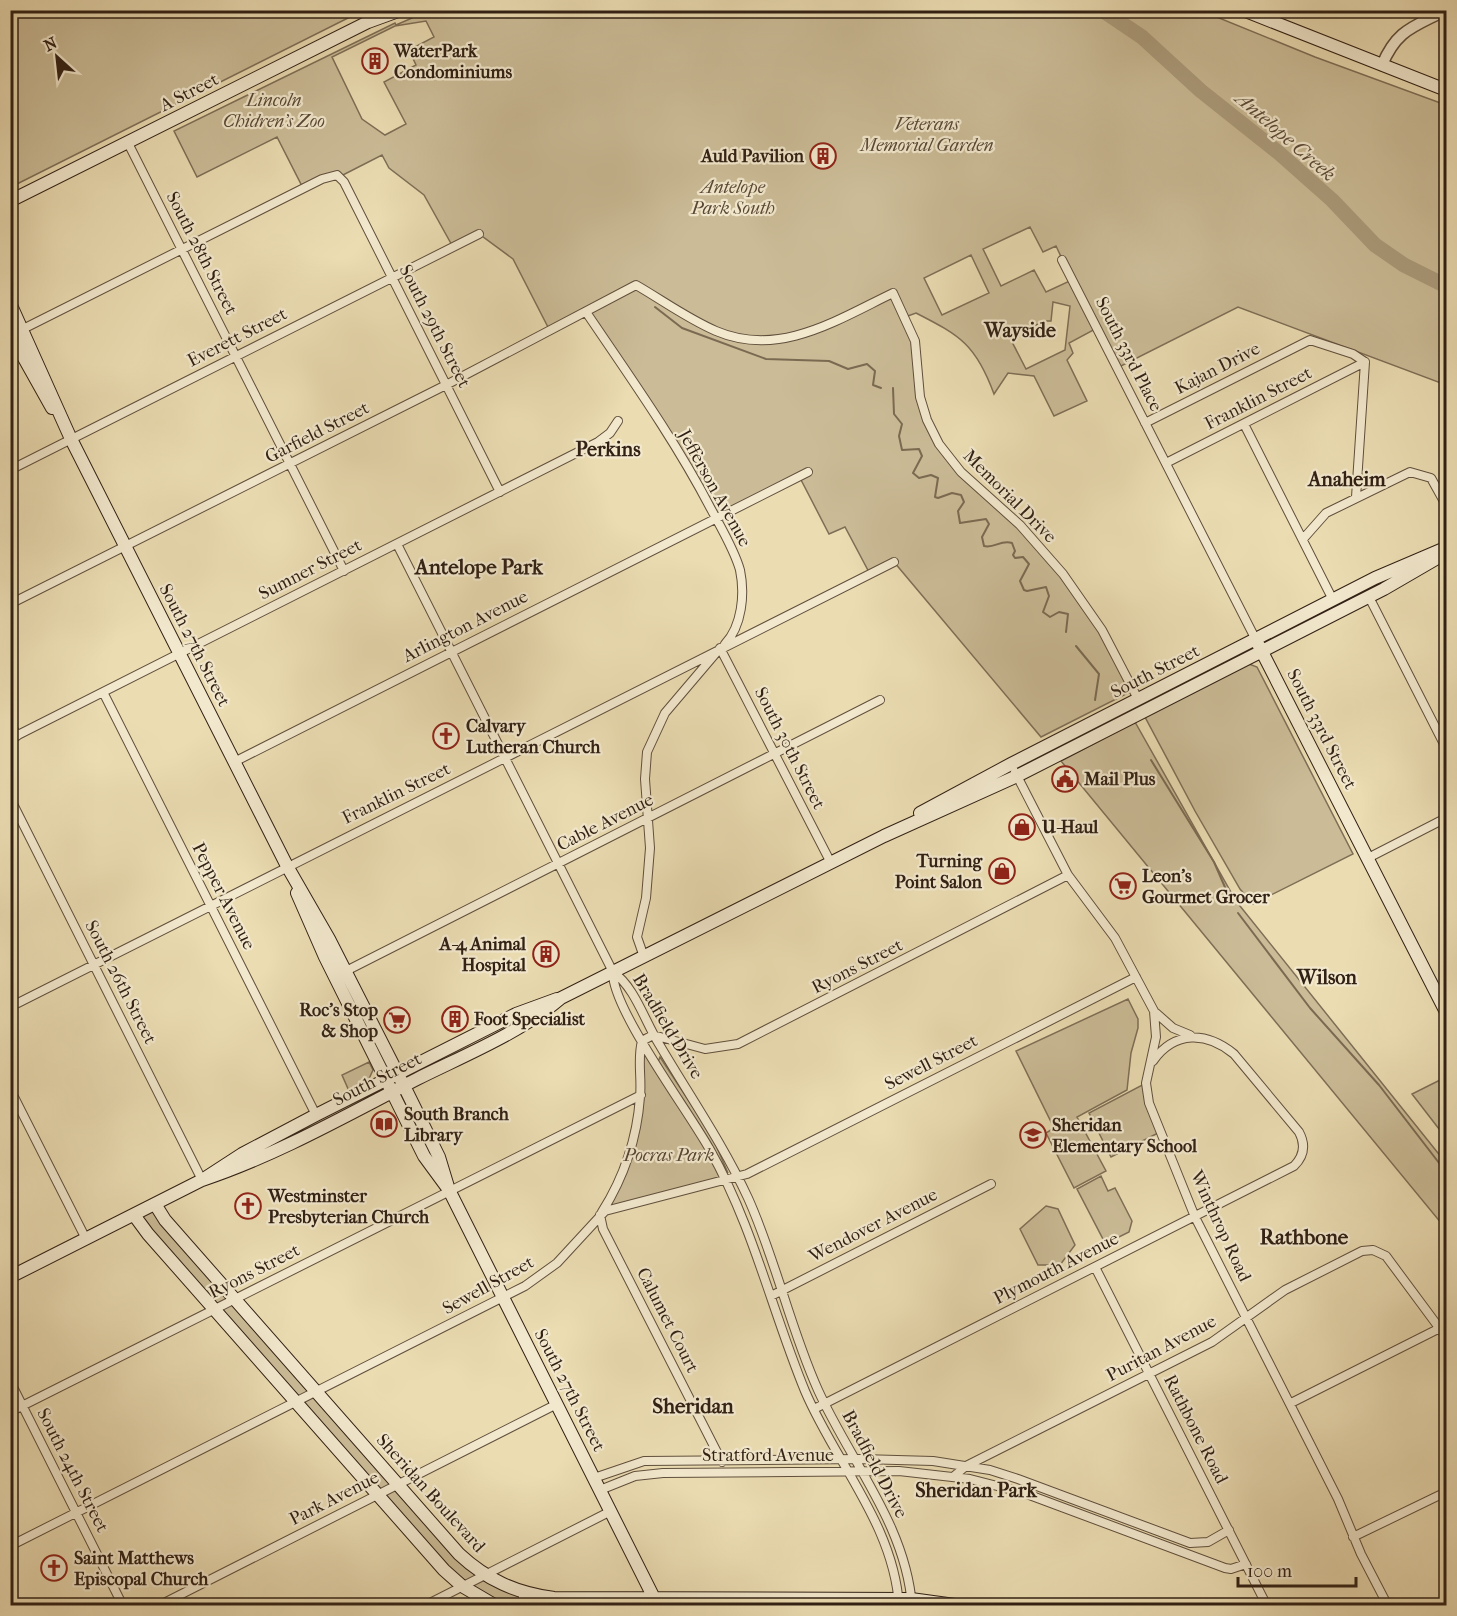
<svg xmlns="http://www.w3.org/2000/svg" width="1457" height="1616" font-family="'IM FELL French Canon',serif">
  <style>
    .green { fill: #cbbc97; stroke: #7e6e56; stroke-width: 1.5; fill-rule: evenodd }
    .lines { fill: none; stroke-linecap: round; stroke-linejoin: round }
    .stream { stroke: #7b6a52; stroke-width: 2 }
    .river { stroke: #ac9c7c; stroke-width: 15 }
    .minor-casing { stroke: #604f3c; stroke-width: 10 }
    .tertiary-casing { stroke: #604f3c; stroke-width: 13 }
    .secondary-casing { stroke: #312014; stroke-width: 14 }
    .minor { stroke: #f2e8cd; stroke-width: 8 }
    .tertiary { stroke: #f2e8cd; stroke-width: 10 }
    .secondary { stroke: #f2e8cd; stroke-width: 12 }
    .labels { text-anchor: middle; stroke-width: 4.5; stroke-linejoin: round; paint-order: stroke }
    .poi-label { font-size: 18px; font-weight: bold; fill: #312014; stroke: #f2e8cd; text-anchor: start }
    .street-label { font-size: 18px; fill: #312014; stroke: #f2e8cd }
    .park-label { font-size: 18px; font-style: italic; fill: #584735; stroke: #f2e8cd }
    .water-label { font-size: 20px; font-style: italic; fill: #5c4b38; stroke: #f2e8cd }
    .neighbourhood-label { font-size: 20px; font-weight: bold; fill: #312014; stroke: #f2e8cd }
    .quarter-label { font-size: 21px; font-weight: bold; fill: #312014; stroke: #f2e8cd }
  </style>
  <rect width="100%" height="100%" fill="#ebdcb2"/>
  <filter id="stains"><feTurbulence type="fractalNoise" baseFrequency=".00333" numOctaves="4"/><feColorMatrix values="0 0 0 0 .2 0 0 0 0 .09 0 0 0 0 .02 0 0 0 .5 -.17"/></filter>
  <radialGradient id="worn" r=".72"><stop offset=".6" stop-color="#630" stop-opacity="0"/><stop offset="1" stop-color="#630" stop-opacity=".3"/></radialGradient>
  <path class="green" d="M11 10H362V11L11 187Z
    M428 11H1202L1315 57 1446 105V385L1238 307 1117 368 1097 328 1069 343 1073 353 1067 360 1087 401 1054 416 1034 376 1008 373 994 394C976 345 961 336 916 313L905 317 912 333 919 388 939 444 994 501 1082 600 1134 690 1041 737 894 562 870 574 845 527 829 534 799 476 715 518 688 466 586 313 550 331 513 259 479 234 453 247 424 195 389 168 382 155 339 177 303 188 277 137 197 177 174 131 395 23 396 25ZM426 21 434 37 409 50 416 65 384 82 406 124 385 135 362 119 332 57 395 26ZM1030 227 1043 252 1056 246 1072 280 1046 292 1034 270 1001 286 983 249ZM971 255 989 293 942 315 924 278ZM1053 302 1070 306 1065 350 1026 369 1010 338 1044 321H1051Z
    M1249 664 1257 667 1353 854 1253 904 1240 889 1195 811 1145 717Z
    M1135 722 1236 901 1446 1163V1229L1061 761Z
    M1128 999 1138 1019V1028L1131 1053 1127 1090 1077 1117 1106 1171 1074 1188 1046 1133 1054 1128 1016 1051Z
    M642 1041 727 1181 605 1211 635 1137Z
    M660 1057 712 1136 728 1173 658 1062Z
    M369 1062 373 1070 368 1081 349 1091 342 1075Z
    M1446 1077V1138L1412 1094Z
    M1146 1083 1160 1132 1111 1157 1089 1113Z
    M1101 1176 1108 1191 1115 1188 1132 1221 1129 1232 1111 1241 1103 1239 1077 1189Z
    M155 1204 459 1554 523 1593 962 1605 496 1606 462 1586 134 1215Z
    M1046 1206 1058 1209 1075 1245 1060 1265H1038L1020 1229Z"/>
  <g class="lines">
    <path class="stream" d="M655 307 682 328 766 359 829 361 848 369 867 364 875 371 873 385 881 388
      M893 388 894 414 902 424 899 436 902 450 919 449 922 456 913 473 919 478 931 475 938 478 935 497 938 498 952 493 961 495 964 502 958 511 960 523 986 519 989 524 982 537 984 546C994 549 1001 539 1012 543L1015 551 1013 555 1015 558 1023 557 1029 564 1020 581 1024 590 1027 591 1046 587 1049 596 1043 612 1050 617 1059 612 1068 614 1066 632
      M1076 646 1099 674 1095 700
      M1151 760 1214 862 1231 901
      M1238 913 1310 1008 1379 1085 1446 1172"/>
    <path class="river" d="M1102 10 1142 37 1201 91 1279 153 1332 200 1375 245 1404 265 1446 286"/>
    <g class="minor-casing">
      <path id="minor" d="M128 143 344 571
        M1062 260 1256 640
        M586 312C630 377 675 440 711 509 721 528 734 549 740 570 745 594 742 626 725 644
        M23 329 322 179 337 175 344 182 500 492
        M1145 423 1310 340 1353 354 1365 362
        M1244 424 1333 600
        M1166 463 1365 362
        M10 470 479 234
        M1356 497 1365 362
        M1303 539 1326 513 1410 472 1431 478 1446 505
        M397 544 613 972C635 987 645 1022 659 1044 689 1095 723 1144 748 1198 776 1260 790 1328 818 1390 850 1461 906 1525 912 1606
        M1369 597 1446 748
        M10 604 446 385 636 285C662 300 688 319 716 331 779 358 837 320 893 293L915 341 920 397 927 420 939 444 961 472 1020 525 1063 574 1102 630 1138 699
        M720 648 831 863
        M103 692 316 1115
        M10 722 17 736
        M10 739 598 442 610 433 618 421
        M234 762 808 472
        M1015 772 1068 875 1115 938 1154 1011 1156 1037 1146 1083 1149 1103 1195 1217 1338 1499 1361 1554 1388 1606
        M10 798 202 1180
        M1368 858 1446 818
        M644 957 637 937 646 898 650 848 645 779 647 752 665 713 716 653
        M346 971 880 700
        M613 972C611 1008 690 1113 710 1150 753 1226 772 1311 805 1391 835 1462 894 1525 899 1606
        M10 1007 894 562
        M1156 1013 1173 1028 1190 1035
        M10 1089 86 1239
        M602 1212C624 1177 637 1139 640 1097 642 1078 637 1059 642 1041L653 1035 705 1049 738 1044 1068 875
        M600 1215 603 1229 722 1462
        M1095 1267 1267 1606
        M771 1296 991 1184
        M10 1381 123 1606
        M1291 1403 1440 1328
        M814 1409 1294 1166C1304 1156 1306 1145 1299 1132L1234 1054C1207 1032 1175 1030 1153 1061
        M10 1412 641 1095
        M953 1477 966 1466 1212 1342 1285 1290 1362 1251 1373 1250 1386 1256 1446 1337
        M594 1478 644 1461 861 1459 933 1461 990 1470 1018 1479 1190 1543 1208 1542 1229 1530
        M600 1490 635 1476 663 1473 899 1471 970 1479 1024 1493 1225 1568 1231 1569 1246 1564
        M1353 1537 1446 1492
        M10 1546 525 1286 557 1263 605 1211 747 1174 1136 977
        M523 1593V1606
        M158 1606 557 1404
        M424 1606 611 1511"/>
    </g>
    <g class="tertiary-casing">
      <path id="tertiary" d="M1382 65C1397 29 1414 27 1446 10"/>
    </g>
    <g class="secondary-casing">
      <path id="secondary" d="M1243 10 1446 90
        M10 201 368 22 401 10
        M10 303 71 439 287 866 329 939 407 1092 439 1157 449 1190
        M10 333 52 408
        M1258 644 1446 1012
        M920 813 1011 764 1375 578 1443 549
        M297 893 325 957 424 1156 449 1190 657 1604
        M202 1180C277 1155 347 1115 417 1079 465 1055 520 1033 561 998L884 836 1017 776 1384 589 1446 553
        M155 1204 165 1220 459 1554C487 1580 516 1593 554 1598L911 1599 962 1606
        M134 1215 148 1234 444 1570 462 1586 496 1606
        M10 1277 202 1180 242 1154 316 1115 516 1014 557 999"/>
    </g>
    <use href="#minor" class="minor"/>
    <use href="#tertiary" class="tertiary"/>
    <use href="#secondary" class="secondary"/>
  </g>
  <defs>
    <g id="building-ring" transform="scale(1.35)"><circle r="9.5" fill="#f2e8cd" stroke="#8f2418" stroke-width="1.5"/><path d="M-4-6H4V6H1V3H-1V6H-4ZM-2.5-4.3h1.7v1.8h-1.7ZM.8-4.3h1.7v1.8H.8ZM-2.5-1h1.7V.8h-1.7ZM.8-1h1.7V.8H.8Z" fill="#8f2418"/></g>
    <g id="church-ring" transform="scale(1.35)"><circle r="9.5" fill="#f2e8cd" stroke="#8f2418" stroke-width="1.5"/><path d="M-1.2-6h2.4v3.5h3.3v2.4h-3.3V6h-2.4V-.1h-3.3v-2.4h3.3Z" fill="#8f2418"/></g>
    <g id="civic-ring" transform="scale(1.35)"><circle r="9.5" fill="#f2e8cd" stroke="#8f2418" stroke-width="1.5"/><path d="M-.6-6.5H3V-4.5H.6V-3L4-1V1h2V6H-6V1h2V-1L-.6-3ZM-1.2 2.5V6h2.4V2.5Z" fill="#8f2418"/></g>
    <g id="shop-ring" transform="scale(1.35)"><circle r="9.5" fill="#f2e8cd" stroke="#8f2418" stroke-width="1.5"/><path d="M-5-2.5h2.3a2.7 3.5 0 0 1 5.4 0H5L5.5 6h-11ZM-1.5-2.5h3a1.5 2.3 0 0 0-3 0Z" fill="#8f2418"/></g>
    <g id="supermarket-ring" transform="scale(1.35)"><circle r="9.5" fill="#f2e8cd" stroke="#8f2418" stroke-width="1.5"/><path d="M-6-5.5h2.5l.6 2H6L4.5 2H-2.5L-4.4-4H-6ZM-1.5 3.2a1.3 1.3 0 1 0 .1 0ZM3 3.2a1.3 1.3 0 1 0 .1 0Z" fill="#8f2418"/></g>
    <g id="library-ring" transform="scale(1.35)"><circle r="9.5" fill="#f2e8cd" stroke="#8f2418" stroke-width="1.5"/><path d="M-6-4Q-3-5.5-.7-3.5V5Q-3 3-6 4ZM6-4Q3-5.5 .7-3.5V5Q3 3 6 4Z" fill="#8f2418"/></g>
    <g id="school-ring" transform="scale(1.35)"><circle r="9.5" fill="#f2e8cd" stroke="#8f2418" stroke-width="1.5"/><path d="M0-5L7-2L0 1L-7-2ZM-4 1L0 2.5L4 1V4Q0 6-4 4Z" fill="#8f2418"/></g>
  </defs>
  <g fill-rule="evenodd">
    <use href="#building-ring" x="375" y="61"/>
    <use href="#building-ring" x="823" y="156"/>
    <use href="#church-ring" x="446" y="736"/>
    <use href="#civic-ring" x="1065" y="779"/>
    <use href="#shop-ring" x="1022" y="827"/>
    <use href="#shop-ring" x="1002" y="871"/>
    <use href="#supermarket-ring" x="1123" y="886"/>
    <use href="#building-ring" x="546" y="954"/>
    <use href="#building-ring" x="455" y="1019"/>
    <use href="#supermarket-ring" x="397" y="1020"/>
    <use href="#library-ring" x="384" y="1124"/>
    <use href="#school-ring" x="1033" y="1135"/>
    <use href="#church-ring" x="248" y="1206"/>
    <use href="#church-ring" x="54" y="1568"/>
  </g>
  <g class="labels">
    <g class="poi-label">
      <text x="394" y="57">WaterPark<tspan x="394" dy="21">Condominiums</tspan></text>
      <text x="804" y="162" text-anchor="end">Auld Pavilion</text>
      <text x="466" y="732">Calvary<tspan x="466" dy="21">Lutheran Church</tspan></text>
      <text x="1084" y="785">Mail Plus</text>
      <text x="1042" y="833">U-Haul</text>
      <text x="982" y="867" text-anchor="end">Turning<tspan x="982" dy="21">Point Salon</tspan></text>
      <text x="1142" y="882">Leon's<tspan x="1142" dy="21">Gourmet Grocer</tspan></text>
      <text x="526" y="950" text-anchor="end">A-4 Animal<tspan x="526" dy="21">Hospital</tspan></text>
      <text x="378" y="1016" text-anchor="end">Roc's Stop<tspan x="378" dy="21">&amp; Shop</tspan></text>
      <text x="474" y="1025">Foot Specialist</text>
      <text x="404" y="1120">South Branch<tspan x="404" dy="21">Library</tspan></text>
      <text x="1052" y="1131">Sheridan<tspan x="1052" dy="21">Elementary School</tspan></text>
      <text x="268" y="1202">Westminster<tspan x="268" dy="21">Presbyterian Church</tspan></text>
      <text x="74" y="1564">Saint Matthews<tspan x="74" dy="21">Episcopal Church</tspan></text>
    </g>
    <g class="street-label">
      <text transform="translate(189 92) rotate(-27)" y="6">A Street</text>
      <text transform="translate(202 253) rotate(63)" y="6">South 28th Street</text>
      <text transform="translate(435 326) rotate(63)" y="6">South 29th Street</text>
      <text transform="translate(237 337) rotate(-27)" y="6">Everett Street</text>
      <text transform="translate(1129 354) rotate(63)" y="6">South 33rd Place</text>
      <text transform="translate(1217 368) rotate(-27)" y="6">Kajan Drive</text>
      <text transform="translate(1258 398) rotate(-27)" y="6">Franklin Street</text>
      <text transform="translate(317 432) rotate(-27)" y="6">Garfield Street</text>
      <text transform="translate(715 488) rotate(61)" y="6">Jefferson Avenue</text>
      <text transform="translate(1010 496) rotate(45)" y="6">Memorial Drive</text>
      <text transform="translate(310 569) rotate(-27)" y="6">Sumner Street</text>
      <text transform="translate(465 626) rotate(-27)" y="6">Arlington Avenue</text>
      <text transform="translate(195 645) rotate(63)" y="6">South 27th Street</text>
      <text transform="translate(1155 671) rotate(-27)" y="6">South Street</text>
      <text transform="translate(1322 729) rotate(63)" y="6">South 33rd Street</text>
      <text transform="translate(790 748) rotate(63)" y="6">South 30th Street</text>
      <text transform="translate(396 793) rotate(-26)" y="6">Franklin Street</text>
      <text transform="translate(605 822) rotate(-27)" y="6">Cable Avenue</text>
      <text transform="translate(224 896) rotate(63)" y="6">Pepper Avenue</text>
      <text transform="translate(857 966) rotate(-27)" y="6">Ryons Street</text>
      <text transform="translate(121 982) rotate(63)" y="6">South 26th Street</text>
      <text transform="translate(668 1026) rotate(59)" y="6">Bradfield Drive</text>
      <text transform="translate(931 1062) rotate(-27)" y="6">Sewell Street</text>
      <text transform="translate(377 1079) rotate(-27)" y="6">South Street</text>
      <text transform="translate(873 1225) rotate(-27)" y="6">Wendover Avenue</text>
      <text transform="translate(1221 1226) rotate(65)" y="6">Winthrop Road</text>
      <text transform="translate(1056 1268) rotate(-27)" y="6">Plymouth Avenue</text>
      <text transform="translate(254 1271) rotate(-27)" y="6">Ryons Street</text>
      <text transform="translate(488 1285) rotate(-29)" y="6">Sewell Street</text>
      <text transform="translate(668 1320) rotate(63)" y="6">Calumet Court</text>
      <text transform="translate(1161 1348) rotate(-28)" y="6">Puritan Avenue</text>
      <text transform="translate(570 1390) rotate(63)" y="6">South 27th Street</text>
      <text transform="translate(1196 1429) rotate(63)" y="6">Rathbone Road</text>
      <text x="768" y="1461">Stratford Avenue</text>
      <text transform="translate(875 1464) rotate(62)" y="6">Bradfield Drive</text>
      <text transform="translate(73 1470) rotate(63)" y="6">South 24th Street</text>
      <text transform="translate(431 1493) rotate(48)" y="6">Sheridan Boulevard</text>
      <text transform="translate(334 1498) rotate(-27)" y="6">Park Avenue</text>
    </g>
    <g class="park-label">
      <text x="274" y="106">Lincoln<tspan x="274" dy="21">Chidren's Zoo</tspan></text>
      <text x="927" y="130">Veterans<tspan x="927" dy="21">Memorial Garden</tspan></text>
      <text x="733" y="193">Antelope<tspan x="733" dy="21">Park South</tspan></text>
      <text x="669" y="1161">Pocras Park</text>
    </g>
    <g class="water-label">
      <text transform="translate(1286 136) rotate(41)" y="7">Antelope Creek</text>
    </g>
    <g class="neighbourhood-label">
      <text x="1020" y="337">Wayside</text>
      <text x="608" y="456">Perkins</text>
      <text x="1347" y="486">Anaheim</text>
      <text x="1327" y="984">Wilson</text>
      <text x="976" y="1497">Sheridan Park</text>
    </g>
    <g class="quarter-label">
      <text x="479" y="574">Antelope Park</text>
      <text x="1304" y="1244">Rathbone</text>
      <text x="693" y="1413">Sheridan</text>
    </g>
  </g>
  <rect width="1457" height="1616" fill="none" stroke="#ebdcb2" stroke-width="36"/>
  <rect x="12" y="12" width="1433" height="1592" fill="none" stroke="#312014" stroke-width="3"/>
  <rect x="18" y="18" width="1421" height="1580" fill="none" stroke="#312014" stroke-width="1.5"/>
  <g transform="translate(57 57) rotate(333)" stroke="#f2e8cd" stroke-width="4.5" paint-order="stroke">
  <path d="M0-4.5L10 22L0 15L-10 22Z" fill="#312014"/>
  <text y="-9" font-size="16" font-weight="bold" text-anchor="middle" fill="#312014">N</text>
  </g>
  <path d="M1238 1577v9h118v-9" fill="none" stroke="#312014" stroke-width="3"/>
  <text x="1247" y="1577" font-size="18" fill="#312014" stroke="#f2e8cd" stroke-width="4.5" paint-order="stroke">100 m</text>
  <rect width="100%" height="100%" filter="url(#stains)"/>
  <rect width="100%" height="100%" fill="url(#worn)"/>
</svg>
